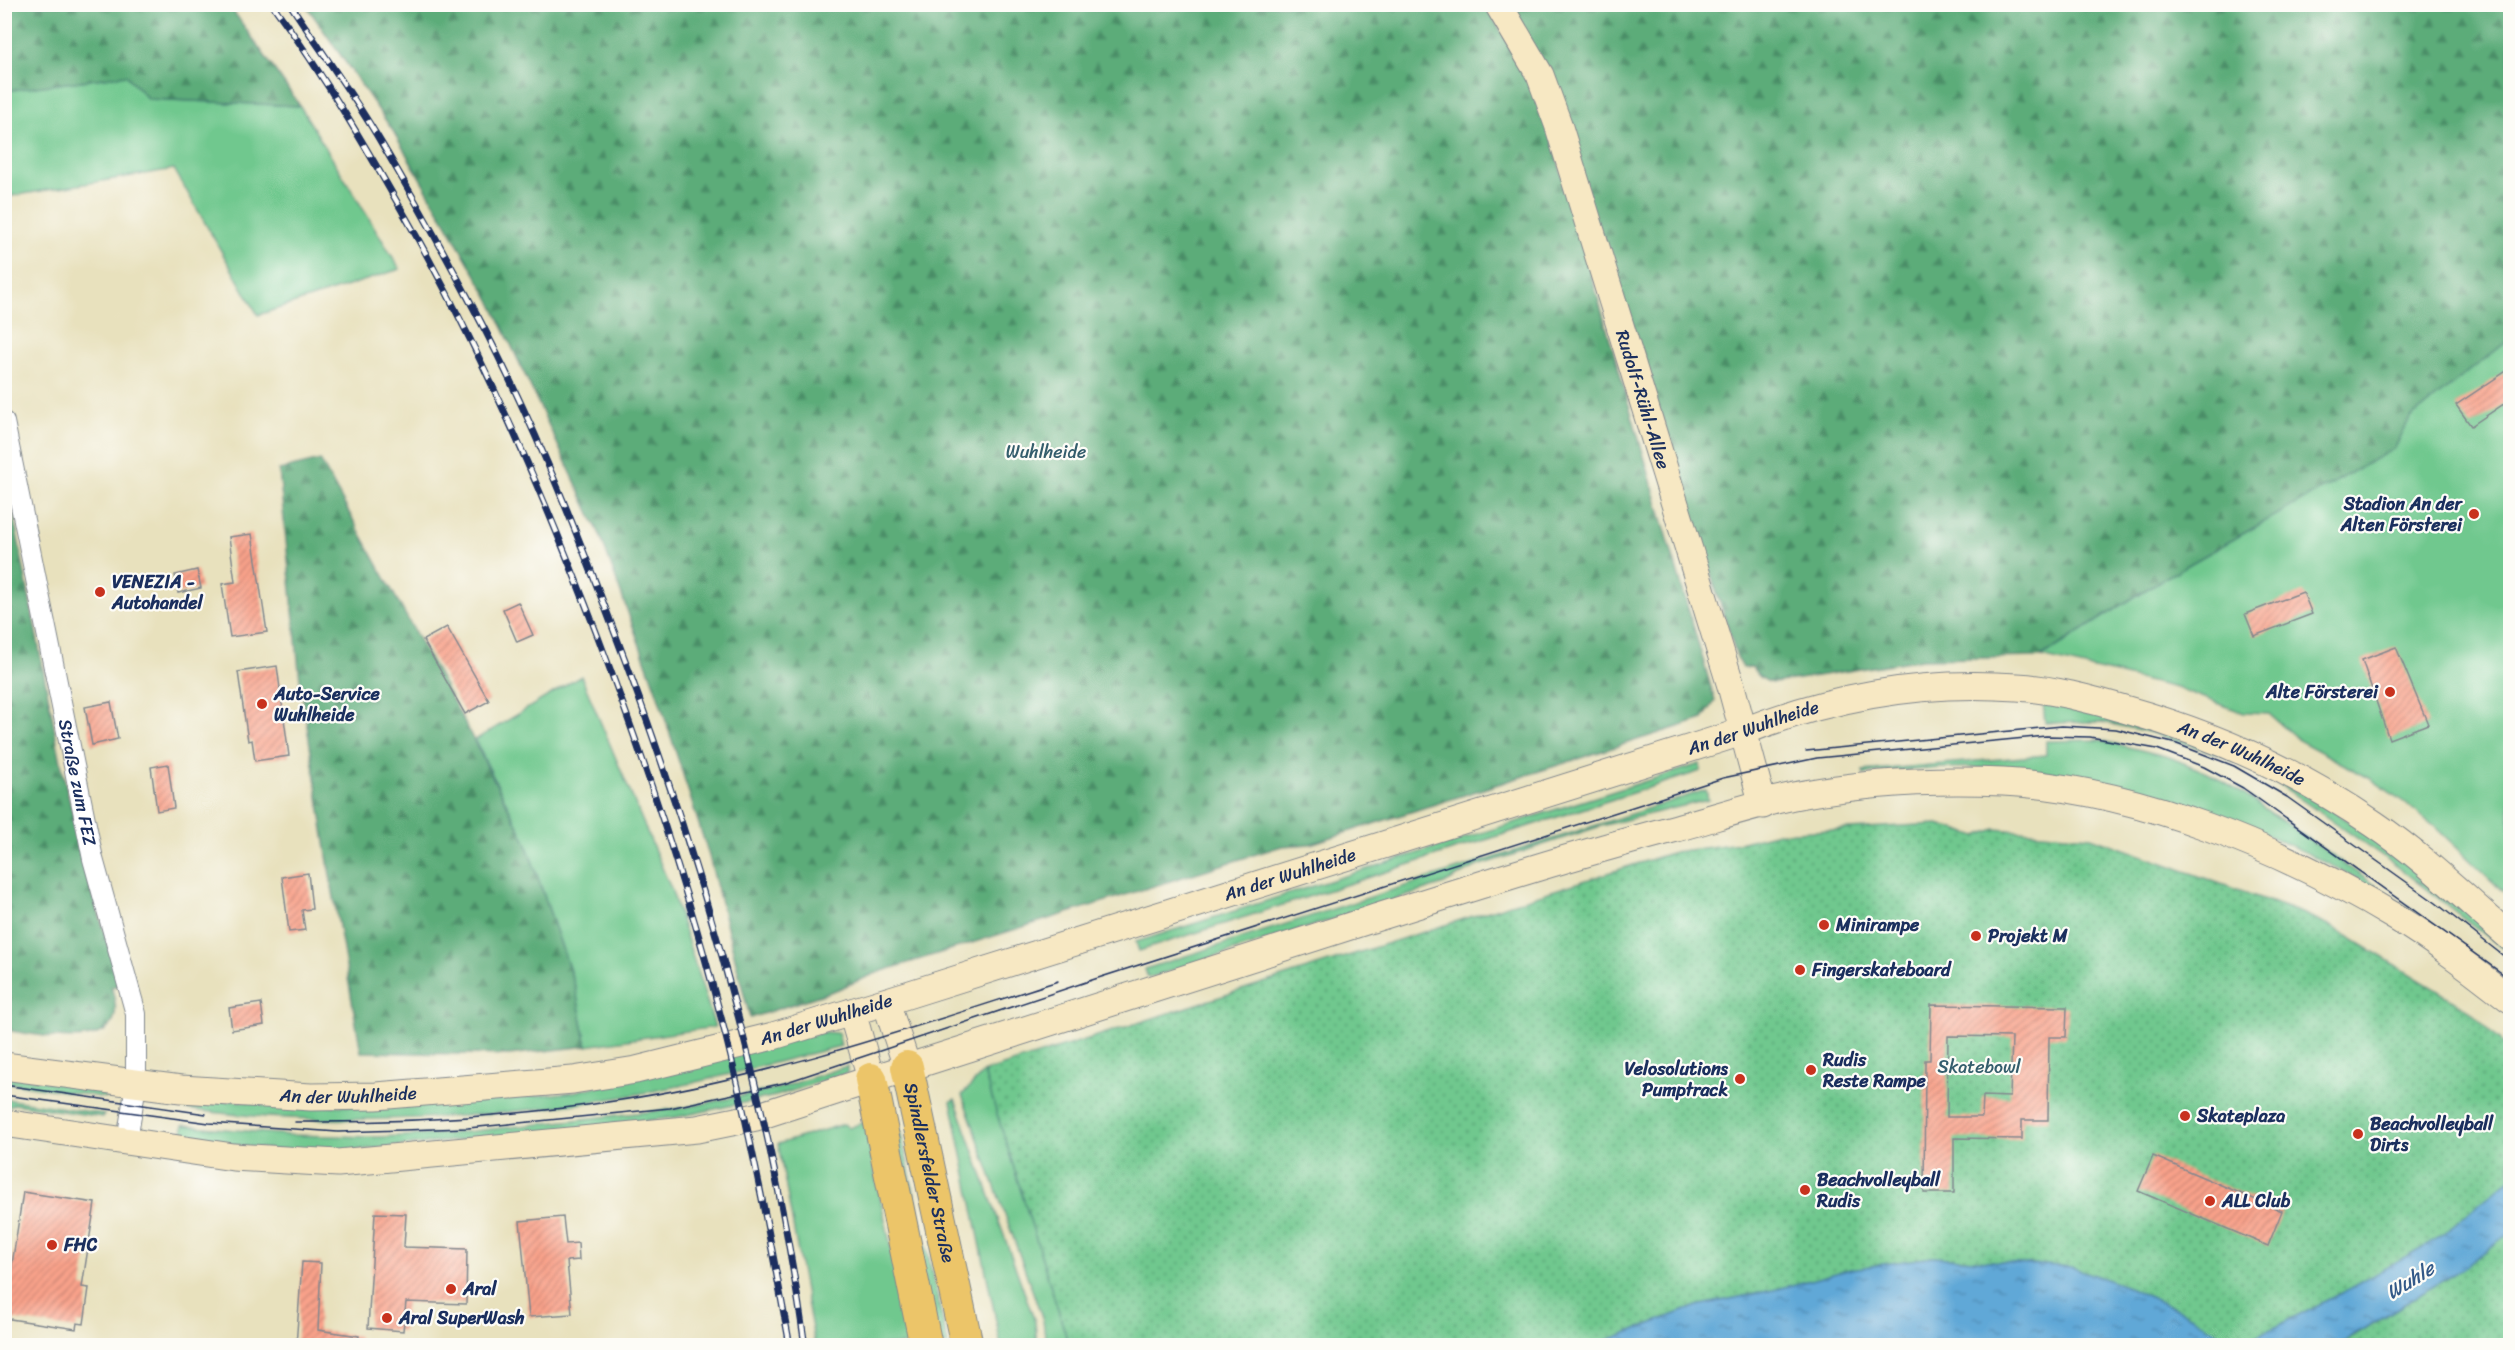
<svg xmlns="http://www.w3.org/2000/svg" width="2515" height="1350" font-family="Sriracha,sans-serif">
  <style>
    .green { fill: #6fc88e; stroke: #457c76; stroke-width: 1.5 }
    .forest { fill: url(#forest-firs); stroke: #3b6e6c; stroke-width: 1.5 }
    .park { fill: url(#park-dots); stroke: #457c76; stroke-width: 1.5 }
    .water { fill: url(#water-ripples); stroke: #3e6c9a; stroke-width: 1.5 }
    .building { fill: url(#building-hatch); fill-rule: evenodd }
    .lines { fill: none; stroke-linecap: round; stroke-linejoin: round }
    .minor-casing { stroke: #82888e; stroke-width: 22 }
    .secondary-casing { stroke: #82888e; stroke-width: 29 }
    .trunk-casing { stroke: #82888e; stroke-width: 34 }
    .minor { stroke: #fff; stroke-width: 20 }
    .secondary { stroke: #f7e8c3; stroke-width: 27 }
    .trunk { stroke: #ecc569; stroke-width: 32 }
    .tram { stroke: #1b2f5e; stroke-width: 1.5 }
    .rail-casing { stroke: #1b2f5e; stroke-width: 7 }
    .rail { stroke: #fdfcf7; stroke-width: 4.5; stroke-dasharray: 14; stroke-linecap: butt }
    .poi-dot { fill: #c8321e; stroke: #fdfcf7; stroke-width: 2 }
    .labels { text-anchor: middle; stroke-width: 4.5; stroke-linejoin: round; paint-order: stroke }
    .street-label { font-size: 18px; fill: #1b2f5e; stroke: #fdfcf7 }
    .park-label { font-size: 18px; fill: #345d6c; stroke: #fdfcf7 }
    .poi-label { font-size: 18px; font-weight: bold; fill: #1b2f5e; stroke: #fdfcf7; text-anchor: start }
    .water-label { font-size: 20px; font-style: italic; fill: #335988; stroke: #fdfcf7 }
  </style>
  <defs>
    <pattern id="forest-firs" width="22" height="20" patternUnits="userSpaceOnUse" patternTransform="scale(1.5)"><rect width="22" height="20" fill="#5bac79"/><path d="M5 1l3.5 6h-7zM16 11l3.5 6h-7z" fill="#4a8c66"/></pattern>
    <pattern id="park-dots" width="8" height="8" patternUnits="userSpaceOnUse" patternTransform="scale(1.5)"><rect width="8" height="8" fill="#6fc88e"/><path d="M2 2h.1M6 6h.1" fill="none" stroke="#5aa377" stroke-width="1.8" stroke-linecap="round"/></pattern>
    <pattern id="water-ripples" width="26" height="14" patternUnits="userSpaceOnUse" patternTransform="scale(1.5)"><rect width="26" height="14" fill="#60a8d7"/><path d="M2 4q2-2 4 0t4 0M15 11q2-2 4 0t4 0" fill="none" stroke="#4e89b2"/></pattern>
    <pattern id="building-hatch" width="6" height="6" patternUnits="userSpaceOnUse" patternTransform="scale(1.5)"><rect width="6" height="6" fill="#f9a28a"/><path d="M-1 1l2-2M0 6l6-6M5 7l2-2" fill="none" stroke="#c98474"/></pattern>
  </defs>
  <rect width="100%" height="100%" fill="#fdfcf7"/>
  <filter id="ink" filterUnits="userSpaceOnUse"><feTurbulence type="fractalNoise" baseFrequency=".0167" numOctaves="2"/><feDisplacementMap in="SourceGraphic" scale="12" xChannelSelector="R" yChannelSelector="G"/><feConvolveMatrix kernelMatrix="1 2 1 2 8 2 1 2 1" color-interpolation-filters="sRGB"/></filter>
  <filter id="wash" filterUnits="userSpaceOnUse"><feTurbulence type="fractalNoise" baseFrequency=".008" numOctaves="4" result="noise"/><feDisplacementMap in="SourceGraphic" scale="24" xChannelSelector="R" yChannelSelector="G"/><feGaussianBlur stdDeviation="1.35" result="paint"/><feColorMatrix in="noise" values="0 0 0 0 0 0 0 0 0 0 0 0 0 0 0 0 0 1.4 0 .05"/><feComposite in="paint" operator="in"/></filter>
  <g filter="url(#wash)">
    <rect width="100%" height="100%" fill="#e8e1bd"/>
    <path class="green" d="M126 75 148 99 300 106 400 269 258 315 174 169 5 197 4 91Z
      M2510 339V898L2435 827 2405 803 2371 779 2300 741 2269 714 2244 713 2177 688 2041 657 2156 583 2394 448 2410 418Z
      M581 676 672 891 715 1027 587 1046 575 986 525 840 475 740Z
      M2043 702 2148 726 2272 773 2405 856 2510 947V954L2394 864 2270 778 2220 755 2149 732 2102 722 2045 723Z
      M2100 740 2169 757 2208 773 2242 793 2414 912C2289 834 2135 773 1987 768 1946 766 1904 771 1864 774L1863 771 2046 755V741Z
      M1700 764 1701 771 1139 951 1136 942Z
      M1706 790 1708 800 1604 825 1475 867 1444 884 1148 978 1145 969Z
      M824 1032 838 1033 841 1046C784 1060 727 1076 669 1088 521 1119 335 1129 185 1109L187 1099 345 1106 450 1104 573 1092Z
      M847 1066V1073L776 1096 677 1117 566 1130 336 1152 273 1150 182 1138 183 1125 288 1135 377 1137 447 1134 682 1108 780 1088Z
      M984 1072 1069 1345H1046L1043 1320 962 1095Z
      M4 1074 107 1091 108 1093 107 1098 5 1082Z
      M5 1099 104 1114 103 1117 14 1104 5 1109Z
      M955 1099 1035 1322 1037 1345H1001L951 1101Z
      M896 1111 948 1345H935L888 1114Z
      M864 1122 901 1294 909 1345H815L778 1144 844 1124 849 1128Z"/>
    <path class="forest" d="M4 5H229L300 106 148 99 126 75 5 91Z
      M306 5H1485L1527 73 1550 133 1715 701 1703 719 1310 844 1282 846 879 972 836 990 750 1018 709 856 657 693 600 535 490 300 393 131Z
      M1510 5H2510V339L2410 418 2395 448 2156 583 2041 657 1922 659 1774 683C1763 681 1758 676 1752 667L1743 668 1737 657 1631 320Z
      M320 460 458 710 525 840 575 986 587 1046 509 1055 361 1052 330 875 300 680 279 470Z
      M4 466 63 773 88 877 120 985 111 987C137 1059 42 1035 5 1030Z"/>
    <path class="park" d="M1938 824 1977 836 1995 829 2091 837 2304 914 2329 925 2468 1009 2510 1051V1179L2435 1240 2347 1290 2240 1345H2235L2192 1316 2125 1286 2071 1267 1932 1257 1851 1269 1778 1289 1697 1306 1595 1345H1069L984 1072 1674 852 1739 843 1778 833Z
      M2510 1232V1345L2337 1346 2465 1267Z"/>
    <path class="water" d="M2510 1179V1232L2465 1267 2337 1345H2240L2347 1290 2435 1240Z
      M1932 1257 2071 1267 2125 1286 2192 1316 2235 1345H1595L1697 1306 1778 1289 1851 1269Z"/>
    <g id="blocks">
      <path class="building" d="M2511 368V399L2471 426 2456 405Z
        M252 534 267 632 230 637 222 584 235 582 229 537Z
        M197 570 201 588 178 593 175 575Z
        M2303 592 2312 614 2254 636 2245 614Z
        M518 602 533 635 517 642 503 609Z
        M447 627 489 701 465 714 423 640Z
        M2396 647 2428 724 2389 739 2362 660Z
        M277 666 289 756 255 761 252 740 248 741 238 672Z
        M111 702 118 739 92 745 85 707Z
        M168 764 174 808 157 811 151 767Z
        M308 873 312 909 302 910 305 930 289 932 282 877Z
        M261 1003 264 1025 232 1030 229 1008Z
        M1931 1005 2067 1007 2066 1037H2049L2048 1120H2022V1139L1954 1138V1193H1924L1925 1060H1930ZM1948 1036 2012 1037 2010 1097 1983 1096 1982 1117H1947Z
        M2153 1156 2282 1211 2268 1246 2138 1191Z
        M23 1192 95 1203 82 1287 89 1288 84 1324 77 1323 76 1329 4 1318Z
        M375 1213 406 1214 404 1247 467 1249 466 1304 406 1302 403 1331 368 1328Z
        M563 1217 566 1244 578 1243 579 1260 567 1261 572 1314 529 1317 520 1221Z
        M302 1262 321 1263 318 1330 359 1336 358 1346H296Z"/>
    </g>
  </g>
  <g filter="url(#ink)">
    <use href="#blocks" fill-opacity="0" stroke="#82888e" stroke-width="1.5"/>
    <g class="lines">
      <g class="minor-casing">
        <g id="minor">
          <path id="s1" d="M4 422 93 859 136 1014V1084L127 1141"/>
        </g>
      </g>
      <g class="secondary-casing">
        <g id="secondary">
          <path id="s2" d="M1498 4 1540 75 1558 124 1731 686 1763 805"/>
          <path d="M886 1002 907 1067"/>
          <path d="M852 1012 871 1079"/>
          <path id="s3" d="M4 1066 181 1089 311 1097 376 1096 573 1080 636 1070 773 1036 907 995 1742 732C1829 697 1923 680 2017 687 2053 689 2089 699 2124 709 2213 734 2297 771 2374 824 2423 857 2466 899 2510 937"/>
          <path d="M4 1123 233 1157 338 1163 697 1129 756 1117C960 1050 1165 985 1369 920 1470 888 1570 856 1673 829 1714 818 1757 803 1799 795 1864 783 1937 779 2003 782 2136 788 2284 850 2397 918 2437 942 2474 971 2510 999"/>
        </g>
      </g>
      <g class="trunk-casing">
        <g id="trunk">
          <path id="s4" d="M907 1067 967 1346"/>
          <path d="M871 1079 926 1346"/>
        </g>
      </g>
      <use href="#minor" class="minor"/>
      <use href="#secondary" class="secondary"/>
      <use href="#trunk" class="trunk"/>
      <path class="tram" d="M1806 751 2062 726 2116 729 2177 744 2234 766 2287 797 2436 903 2510 961
        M4 1085 206 1114
        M4 1095 209 1123 338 1132 468 1128 670 1108 784 1083 1095 979 1723 778 1817 758 2046 736 2090 737 2157 749 2204 767 2243 788 2510 979
        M295 1122C405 1123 513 1117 621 1100 771 1077 914 1027 1058 981"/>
      <g class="rail-casing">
        <path id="rail" d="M272 4C327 79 373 159 418 239 489 368 546 500 598 637 646 764 689 893 723 1025 750 1131 770 1238 790 1346
          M290 4C321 51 354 96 382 144 414 198 445 254 474 309 528 410 571 517 611 623 700 855 770 1099 805 1346"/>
      </g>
      <use href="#rail" class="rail"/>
    </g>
  </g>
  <g class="poi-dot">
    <circle cx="2474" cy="514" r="6"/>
    <circle cx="100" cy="592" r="6"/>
    <circle cx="2390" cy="692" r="6"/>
    <circle cx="262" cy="704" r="6"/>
    <circle cx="1824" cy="925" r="6"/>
    <circle cx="1976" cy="936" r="6"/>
    <circle cx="1800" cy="970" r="6"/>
    <circle cx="1811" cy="1070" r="6"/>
    <circle cx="1740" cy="1079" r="6"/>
    <circle cx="2185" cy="1116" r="6"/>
    <circle cx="2358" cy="1134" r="6"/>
    <circle cx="1805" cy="1190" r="6"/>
    <circle cx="2210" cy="1201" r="6"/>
    <circle cx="52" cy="1245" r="6"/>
    <circle cx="451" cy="1289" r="6"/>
    <circle cx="387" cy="1318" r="6"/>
  </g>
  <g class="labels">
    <g class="street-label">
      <text dy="6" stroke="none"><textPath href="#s2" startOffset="423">Rudolf-Rühl-Allee</textPath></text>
      <text dy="6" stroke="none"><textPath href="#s3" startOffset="1804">An der Wuhlheide</textPath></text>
      <text dy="6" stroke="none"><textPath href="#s3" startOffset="2308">An der Wuhlheide</textPath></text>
      <text dy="6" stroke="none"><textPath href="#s1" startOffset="368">Straße zum FEZ</textPath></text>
      <text dy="6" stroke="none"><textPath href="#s3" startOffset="1318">An der Wuhlheide</textPath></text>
      <text dy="6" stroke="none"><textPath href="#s3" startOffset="832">An der Wuhlheide</textPath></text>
      <text dy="6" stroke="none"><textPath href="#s3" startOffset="346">An der Wuhlheide</textPath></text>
      <text dy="6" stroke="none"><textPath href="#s4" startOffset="108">Spindlersfelder Straße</textPath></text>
    </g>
    <g class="park-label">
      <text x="1046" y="458">Wuhlheide</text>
      <text x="1979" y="1073">Skatebowl</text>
    </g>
    <g class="poi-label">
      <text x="2462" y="510" text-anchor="end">Stadion An der<tspan x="2462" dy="21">Alten Försterei</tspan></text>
      <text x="112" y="588">VENEZIA -<tspan x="112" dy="21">Autohandel</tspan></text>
      <text x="2378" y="698" text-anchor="end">Alte Försterei</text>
      <text x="274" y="700">Auto-Service<tspan x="274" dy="21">Wuhlheide</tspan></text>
      <text x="1836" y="931">Minirampe</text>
      <text x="1988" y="942">Projekt M</text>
      <text x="1812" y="976">Fingerskateboard</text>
      <text x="1823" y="1066">Rudis<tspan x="1823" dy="21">Reste Rampe</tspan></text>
      <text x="1728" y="1075" text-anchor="end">Velosolutions<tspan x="1728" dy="21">Pumptrack</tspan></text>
      <text x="2197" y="1122">Skateplaza</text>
      <text x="2370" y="1130">Beachvolleyball<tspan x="2370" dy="21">Dirts</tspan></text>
      <text x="1817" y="1186">Beachvolleyball<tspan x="1817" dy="21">Rudis</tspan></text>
      <text x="2222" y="1207">ALL Club</text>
      <text x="64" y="1251">FHC</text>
      <text x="463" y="1295">Aral</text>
      <text x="399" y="1324">Aral SuperWash</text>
    </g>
    <g class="water-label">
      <text transform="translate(2410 1280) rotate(-32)" y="7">Wuhle</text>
    </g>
  </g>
  <rect width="2515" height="1350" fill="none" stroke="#fdfcf7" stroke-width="24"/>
</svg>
